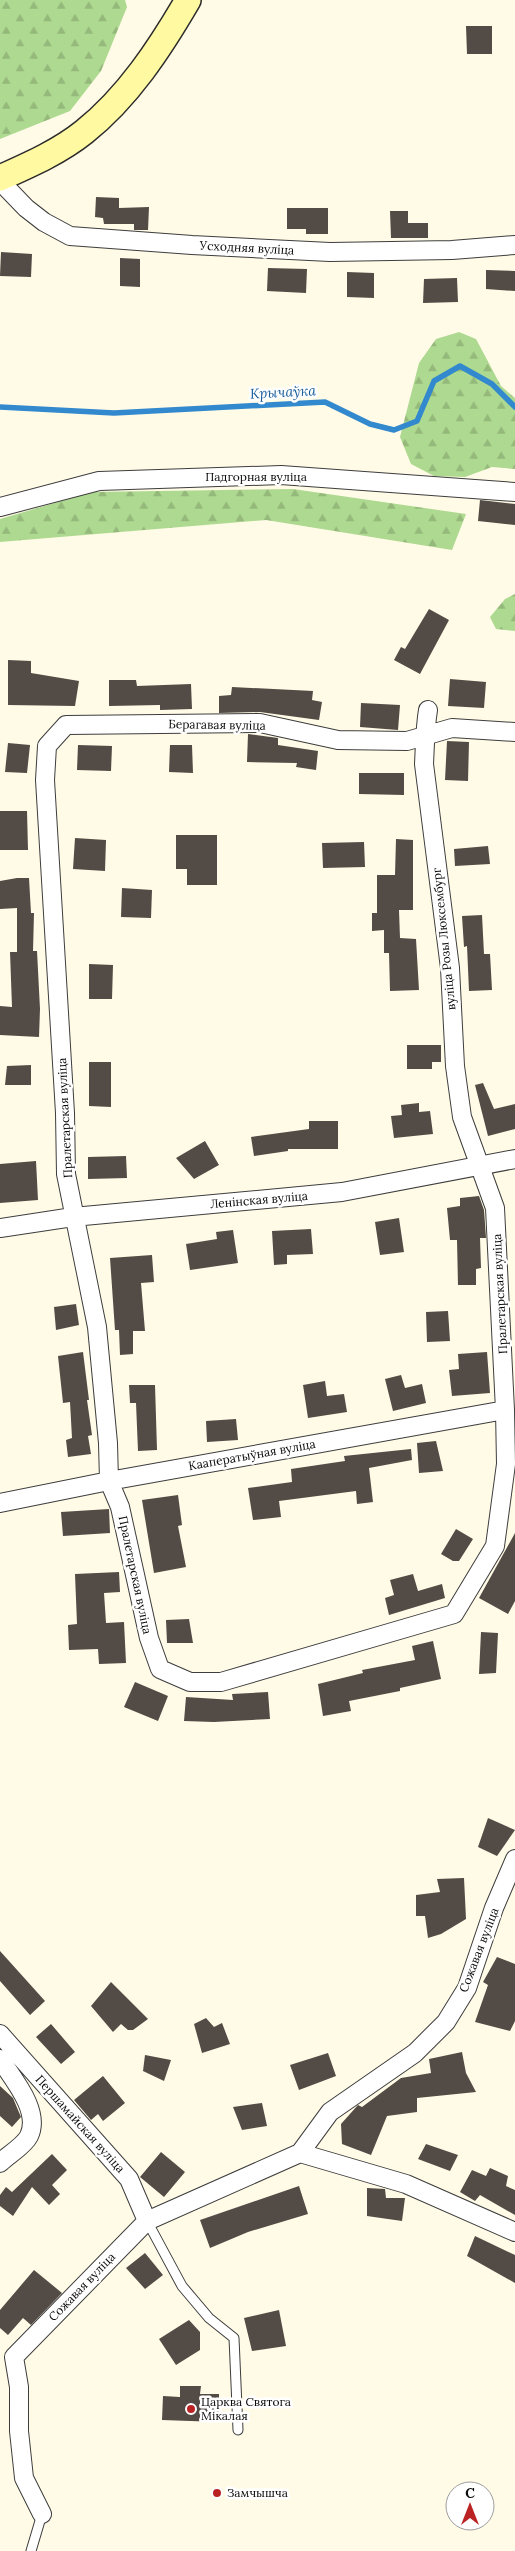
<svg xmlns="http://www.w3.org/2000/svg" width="515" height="2551" font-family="Lora,serif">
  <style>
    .forest { fill: url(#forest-firs) }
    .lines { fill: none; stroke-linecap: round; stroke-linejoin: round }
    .stream { stroke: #3289ce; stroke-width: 5.5 }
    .building { fill: #524b46 }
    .service-casing { stroke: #3d3d3d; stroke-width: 11 }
    .minor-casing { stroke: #3d3d3d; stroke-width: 20 }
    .secondary-casing { stroke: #2c2c2c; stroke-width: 28 }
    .service { stroke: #fff; stroke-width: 9 }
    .minor { stroke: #fff; stroke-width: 18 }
    .secondary { stroke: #fff9a1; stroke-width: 25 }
    .poi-dot { fill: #ba2223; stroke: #fff; stroke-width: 2 }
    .labels { text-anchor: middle; stroke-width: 5; stroke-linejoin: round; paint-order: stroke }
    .street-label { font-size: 12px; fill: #0a0a0a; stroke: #fff }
    .poi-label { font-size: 12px; fill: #0a0a0a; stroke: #fff; text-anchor: start }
    .water-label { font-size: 14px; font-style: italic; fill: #145a9b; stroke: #fff }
  </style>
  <defs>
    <pattern id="forest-firs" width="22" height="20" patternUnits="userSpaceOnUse" patternTransform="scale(1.25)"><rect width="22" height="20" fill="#aed990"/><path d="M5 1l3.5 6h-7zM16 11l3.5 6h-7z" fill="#94b97b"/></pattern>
  </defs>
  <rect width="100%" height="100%" fill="#fffbe6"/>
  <path class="forest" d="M0 0H125L127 7 101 71 70 111 0 139Z
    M459 332 476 339 501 386 515 398V469L492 467 465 477 434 476 411 464 400 437 419 363 436 339Z
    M293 489 466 514 452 550 266 520 0 542V519L92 492Z
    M515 594V631L496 629 490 617 505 599Z"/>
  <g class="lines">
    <path class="stream" d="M0 407 114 413 325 402 370 424 394 430 417 421 434 381 460 366 492 384 515 407"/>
  </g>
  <path class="building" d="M466 26H492V54H467Z
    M96 197 119 198V208L149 207 148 230H134V224H104L103 218 95 217Z
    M287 208H328V234H306V229H287Z
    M390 211H408V223H428V238H391Z
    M1 252 32 254 31 277 0 276Z
    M120 258 140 259V287L120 286Z
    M268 268 307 269 306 293 267 291Z
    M486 270 515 271V291L486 289Z
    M347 272 374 273V298L347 297Z
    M457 278 458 302 423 303 424 279Z
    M480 500 515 504V525L478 521Z
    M429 609 449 620 420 674 394 660 401 647 405 649Z
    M8 660 31 661V673L79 681 75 706 8 705Z
    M450 679 486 682 484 708 448 706Z
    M109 680H136L137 686 191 684 192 709 160 710V705L109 706Z
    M232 687 313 691 312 700 322 702 319 720 260 712 219 713V696L231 695Z
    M361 703 400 705 398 730 360 727Z
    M248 734 278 738V745L318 751 316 770 296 767 297 763 247 762Z
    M447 741 469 742 468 781 445 780Z
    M8 743 30 745 27 773 5 772Z
    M78 745 112 746 111 771 77 770Z
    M170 745H192L193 773 169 772Z
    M359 773H404V795L359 794Z
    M0 811H27L28 850H0Z
    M176 835H217V885H187V869H176Z
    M75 838 106 840 105 871 73 869Z
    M396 839 413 840V910H399L400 938 416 939 419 990 390 991 389 953H384V930L372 931V913H377V875H395Z
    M364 842 365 867 323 868 322 843Z
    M488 846 490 864 455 866 454 849Z
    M17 878H29L31 913H34L33 951H37L40 1009 39 1037 0 1035V1006L12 1007 10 952H17V908L0 909V881Z
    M122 888 152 890 151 918 121 917Z
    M482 915 484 954H490L492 990 469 991 467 946 464 947 462 916Z
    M89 964 113 965 112 999H89Z
    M407 1045H441V1062H432V1069H407Z
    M89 1062H111V1107L89 1106Z
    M31 1065V1085H5L7 1066Z
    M483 1083 494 1109 515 1104V1129L488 1136 475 1085Z
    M419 1103V1112L430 1111 433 1134 394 1138 391 1116 402 1115 401 1105Z
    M309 1121H338V1149H288V1151L254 1156 251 1137 309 1129Z
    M205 1141 219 1165 194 1179 176 1158Z
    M126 1156 127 1178 88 1179V1157Z
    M36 1161 38 1200 0 1203V1164Z
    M479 1196 484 1210 486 1238H480L481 1268 476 1269V1285H458L457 1240H450L447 1208 460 1206V1198Z
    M399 1218 404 1252 380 1255 375 1222Z
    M311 1229 313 1254 287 1255V1264L274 1265 272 1231Z
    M233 1230 238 1263 190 1270 186 1244 217 1239 216 1232Z
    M152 1255 154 1282 141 1283 145 1331H133V1354L120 1355 119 1330H115L110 1258Z
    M76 1304 79 1325 56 1330 54 1307Z
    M448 1311 450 1341 427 1342 426 1312Z
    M83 1352 89 1400H87L92 1435 88 1436 91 1454 68 1457 66 1440 72 1438 70 1402 63 1403 58 1356Z
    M487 1352 490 1393 452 1396 449 1370 459 1369 458 1354Z
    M401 1375 405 1388 422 1384 426 1403 393 1411 385 1379Z
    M325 1381 327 1396 344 1394 347 1412 308 1418 303 1385Z
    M129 1385H155L157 1450 138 1451 136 1403H130Z
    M236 1419 238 1440 207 1442 206 1421Z
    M436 1441 443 1471 419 1473 417 1443Z
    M411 1449 412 1460 369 1468 373 1502 357 1504 356 1491 279 1501 281 1517 253 1520 248 1488 292 1482 291 1469 345 1461 344 1456Z
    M178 1495 182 1525 178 1526 186 1567 154 1573 142 1500Z
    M109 1509 110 1533 63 1536 61 1512Z
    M456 1529 473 1539 459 1561H453L441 1554Z
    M515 1533V1601L508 1614 479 1598Z
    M119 1572 120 1592 104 1593 106 1623 124 1622 126 1663 99 1664 98 1649 69 1650 68 1625 77 1624 75 1574Z
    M413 1574 418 1591 442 1584 445 1598 389 1615 385 1598 394 1595 390 1580Z
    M189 1619 193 1643H167L166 1620Z
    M481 1632 498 1633 496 1673 479 1674Z
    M433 1641 441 1679 400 1688V1691L349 1701 351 1711 323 1716 318 1684 363 1673 362 1670 415 1660 412 1646Z
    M135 1682 168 1696 158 1721 124 1707Z
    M268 1692 270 1719 214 1722 184 1721 186 1697 233 1700 232 1694Z
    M488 1818 515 1830 497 1856 478 1847Z
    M464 1878 466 1919 441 1934 428 1938 425 1916H416V1895L440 1892 437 1879Z
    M0 1951 45 2001 30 2015 0 1981Z
    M497 1957 515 1964V2021L510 2031 475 2022 488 1985 483 1982Z
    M111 1982 148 2019 133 2030H128L121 2024 113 2032 91 2006Z
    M206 2018 214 2027 222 2023 230 2044 202 2053 194 2024Z
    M51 2024 75 2052 61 2064 36 2037Z
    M462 2052 466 2073 476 2092 417 2098V2112L387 2116 371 2155 342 2144 341 2124 358 2105 362 2107 401 2078 431 2073 429 2059Z
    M328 2053 336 2076 299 2090 290 2065Z
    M145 2055 171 2060 164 2081 143 2071Z
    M103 2076 125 2103 103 2121 98 2114 91 2120 74 2100Z
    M0 2086 13 2098 18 2110 21 2117 12 2127 0 2116Z
    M262 2103 267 2126 242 2130 233 2107Z
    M426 2144 458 2155 450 2171 418 2159Z
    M161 2152 185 2172 164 2197 140 2177Z
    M52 2154 67 2170 52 2185 60 2194 49 2205 32 2187 13 2216 0 2206V2195L6 2187 12 2192Z
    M490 2168 508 2176 506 2186 515 2190V2215L480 2195 475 2201 460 2192 472 2170 486 2176Z
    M299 2186 308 2214 248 2232 210 2248 200 2220Z
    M367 2188 385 2189 386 2198H405L402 2221 367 2216Z
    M475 2236 515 2255V2283L467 2256Z
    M145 2253 163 2275 145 2289 126 2268Z
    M34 2270 62 2293 31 2325 23 2318 8 2335 0 2328V2310Z
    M279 2310 286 2346 252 2351 244 2318Z
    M189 2320 200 2332V2350L176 2365 159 2339Z
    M180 2386H201L200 2394H219V2422L162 2420 163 2396 180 2397Z"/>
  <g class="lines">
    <g class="service-casing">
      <path id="service" d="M147 2221 182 2286 209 2318 234 2338 238 2430
        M31 2551 42 2514"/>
    </g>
    <g class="minor-casing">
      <path id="minor" d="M0 181 26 208 44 222 70 236 192 245 330 252 452 250 515 245
        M0 507 99 481 281 475 515 492
        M428 710C425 728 425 746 424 764L450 968 455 1066 462 1117 495 1208 505 1410 506 1464 495 1546 454 1614 221 1682H190L160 1669 149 1638 120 1507 109 1481 108 1443 97 1327 66 1174 65 1113 45 780 47 746 66 725 260 723 338 740 407 741 452 728 515 732
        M0 1228 73 1217 342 1192 515 1159
        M0 1503 109 1481 505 1410
        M0 2034 129 2179 147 2221
        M0 2059C13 2079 41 2111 29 2136 24 2146 8 2155 0 2163
        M300 2153 406 2184 515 2232
        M42 2514 24 2478 19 2431V2387L14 2357 147 2221 300 2153 330 2112 415 2053 446 2022 467 1988 494 1908 515 1859"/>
    </g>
    <g class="secondary-casing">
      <path id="secondary" d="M0 178C29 165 59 152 84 132 128 97 160 48 188 0"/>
    </g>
    <use href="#service" class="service"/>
    <use href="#minor" class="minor"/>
    <use href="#secondary" class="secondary"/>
  </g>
  <g class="poi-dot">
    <circle cx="191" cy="2409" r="5"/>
    <circle cx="217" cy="2493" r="5"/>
  </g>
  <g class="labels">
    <g class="street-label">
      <text transform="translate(247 248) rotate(3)" y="4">Усходняя вуліца</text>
      <text x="256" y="481">Падгорная вуліца</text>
      <text transform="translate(217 725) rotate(1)" y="4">Берагавая вуліца</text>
      <text transform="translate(444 939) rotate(-96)" y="4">вуліца Розы Люксембург</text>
      <text transform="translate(65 1118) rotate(-93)" y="4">Пралетарская вуліца</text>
      <text transform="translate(259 1200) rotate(-5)" y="4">Ленінская вуліца</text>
      <text transform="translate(500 1294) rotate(-93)" y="4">Пралетарская вуліца</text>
      <text transform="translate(252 1455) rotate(-10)" y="4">Кааператыўная вуліца</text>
      <text transform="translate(135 1575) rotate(78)" y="4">Пралетарская вуліца</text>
      <text transform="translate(479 1950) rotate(-69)" y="4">Сожавая вуліца</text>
      <text transform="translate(80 2124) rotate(48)" y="4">Першамайская вуліца</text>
      <text transform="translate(82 2287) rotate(-46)" y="4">Сожавая вуліца</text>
    </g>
    <g class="poi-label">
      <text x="201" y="2406">Царква Святога<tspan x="201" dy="14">Мікалая</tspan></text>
      <text x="227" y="2497">Замчышча</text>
    </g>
    <g class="water-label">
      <text transform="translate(283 392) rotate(-3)" y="5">Крычаўка</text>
    </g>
  </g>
  <g transform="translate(470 2506)"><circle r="24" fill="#ffffff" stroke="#9d9d9d"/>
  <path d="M0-4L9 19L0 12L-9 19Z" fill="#ba2223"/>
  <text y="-8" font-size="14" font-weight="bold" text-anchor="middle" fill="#0a0a0a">С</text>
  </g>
</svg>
